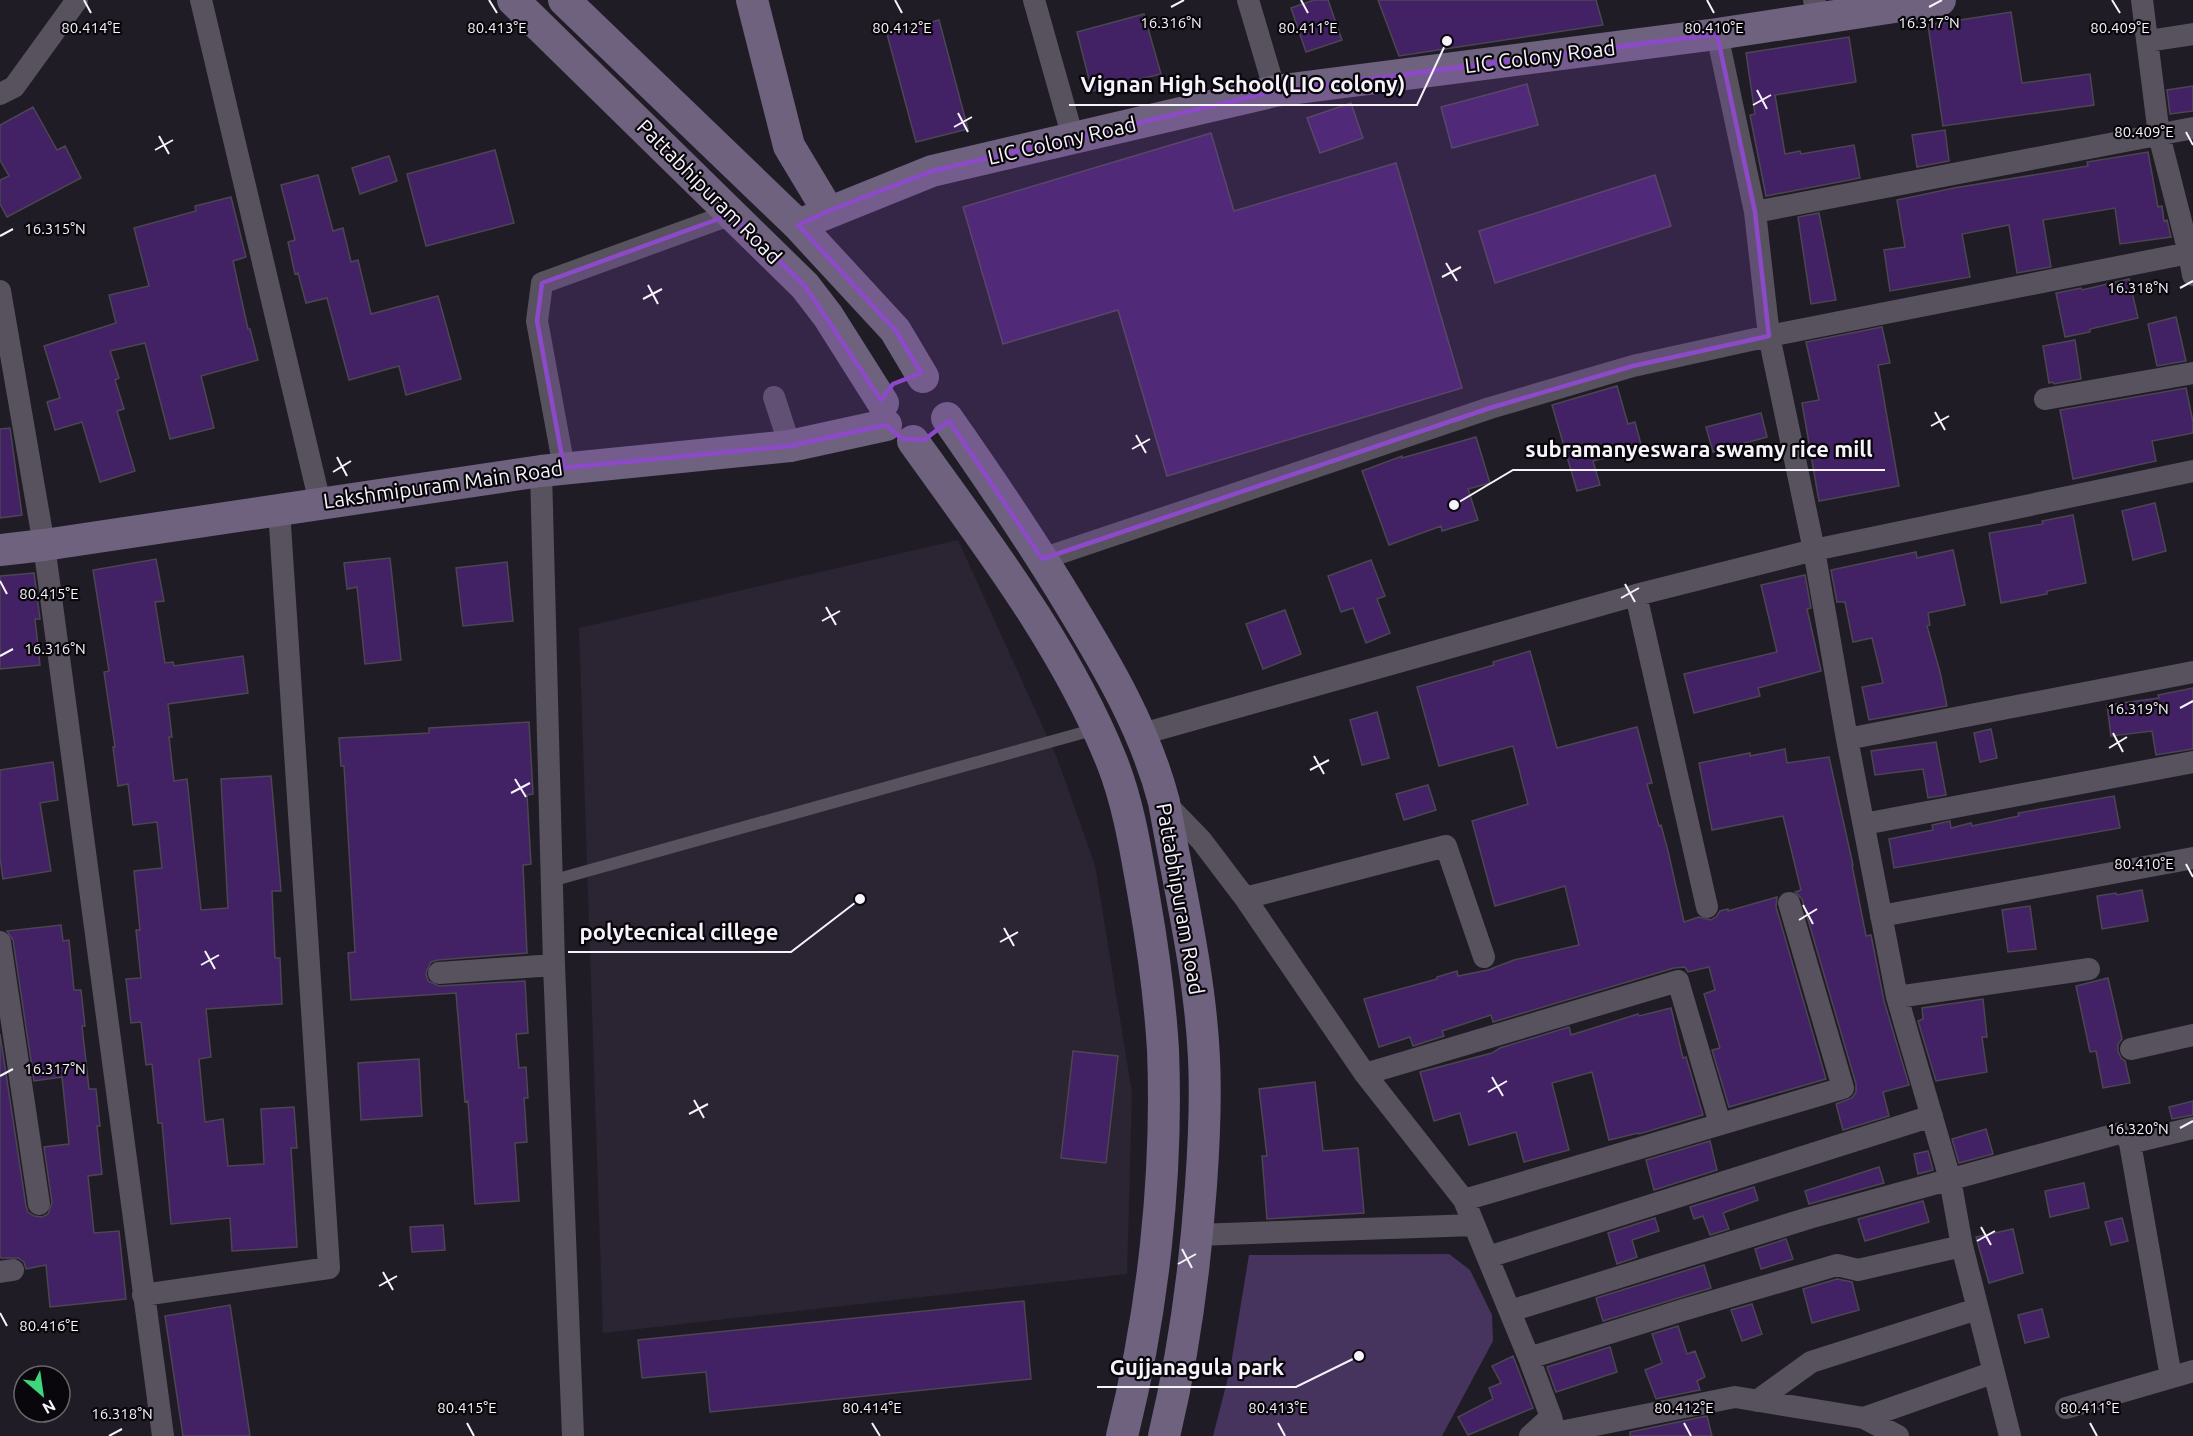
<svg xmlns="http://www.w3.org/2000/svg" width="2193" height="1436" font-family="Ubuntu,sans-serif">
  <style>
    .built { fill: #2a2433 }
    .green { fill: #46345e }
    .building { fill: #422264; stroke: #4b4652; stroke-width: 1.5 }
    .lines { fill: none; stroke-linecap: round; stroke-linejoin: round }
    .lane { stroke: #57525e; stroke-width: 12 }
    .street { stroke: #57525e; stroke-width: 22 }
    .secondary { stroke: #6e627f; stroke-width: 32 }
    .marked { fill: #8d4ac8; fill-opacity: 0.2; stroke: #8d4ac8; stroke-width: 4.5; stroke-linejoin: round }
    .ticks { fill: none; stroke: #f6f3fa; stroke-width: 2 }
    .labels { text-anchor: middle; stroke-width: 4.5; stroke-linejoin: round; paint-order: stroke }
    .street-label { font-size: 21px; fill: #f6f3fa; stroke: #09070b }
    .ticks-label { font-size: 15px; text-anchor: middle; fill: #f6f3fa; stroke: #09070b; stroke-width: 4.5; stroke-linejoin: round; paint-order: stroke }
    .leader { fill: none; stroke: #f6f3fa; stroke-width: 2 }
    .callout-dot { fill: #f6f3fa; stroke: #09070b; stroke-width: 2 }
    .callout-label { font-size: 22px; text-anchor: middle; font-weight: bold; fill: #f6f3fa; stroke: #09070b; stroke-width: 4.5; stroke-linejoin: round; paint-order: stroke }
  </style>
  <rect width="100%" height="100%" fill="#201c26"/>
  <path class="built" d="M958 540 1057 758 1095 865 1132 1093 1127 1274 603 1333 579 628Z"/>
  <path class="green" d="M1449 1254 1470 1270 1492 1315 1493 1341 1442 1436H1213L1230 1370 1249 1255Z"/>
  <path class="building" d="M1314 0H1328L1342 40 1306 52 1291 8Z
    M1378 0H1596L1603 25 1399 56Z
    M2011 12 2022 83 2090 74 2094 105 1943 126 1928 25Z
    M1144 14 1161 74 1092 91 1077 32Z
    M939 20 968 129 916 142 887 34Z
    M1849 37 1856 82 1775 95 1785 154 1800 151 1801 154 1854 145 1860 178 1766 196 1750 115 1755 114 1746 53Z
    M1527 84 1538 125 1452 148 1441 107Z
    M2193 86V111L2170 114 2167 90Z
    M1351 103 1363 138 1320 153 1307 118Z
    M33 107 57 150 65 146 81 178 7 217 0 204V180L9 176 0 160V125Z
    M1945 130 1949 161 1917 167 1912 135Z
    M1211 133 1234 211 1396 163 1462 388 1167 476 1118 310 1003 344 963 207Z
    M495 150 514 223 426 246 407 174Z
    M2148 152 2158 207 2162 206 2164 221 2167 220 2171 237 2120 244 2115 208 2043 220 2051 267 2017 273 2009 225 1962 234 1970 277 1890 291 1884 250 1905 247 1897 200 1954 188 2088 166 2087 162Z
    M389 156 397 181 360 194 352 168Z
    M318 175 333 231 343 228 351 262 358 260 371 314 438 296 461 379 406 395 399 366 349 380 327 298 306 303 298 273 295 274 288 242 295 240 281 185Z
    M1655 175 1671 226 1495 283 1479 231Z
    M231 197 246 257 233 261 248 329H250L258 360 201 376 214 428 170 439 145 343 110 351 119 378 115 380 124 409 117 411 135 471 100 482 82 422 55 430 47 402 60 398 44 346 116 323 109 295 149 286 134 228 196 211 195 206Z
    M1819 213 1836 300 1811 304 1798 217Z
    M2129 279 2138 318 2090 329V332L2065 337 2056 293 2081 288 2082 290Z
    M2176 317 2186 361 2157 366 2148 324Z
    M1882 327 1890 363 1878 365 1899 486 1819 501 1802 403 1819 400 1806 342Z
    M2075 340 2081 379 2054 384 2053 382 2049 383 2043 346Z
    M1617 386 1628 424 1635 422 1642 448 1593 461 1600 485 1577 491 1552 405Z
    M2186 388 2193 422V433L2152 441 2156 461 2073 479 2060 410Z
    M1761 413 1767 437 1713 452 1706 427Z
    M10 428 22 515 0 518V429Z
    M1476 437 1490 483 1468 489 1478 520 1442 531 1441 526 1389 545 1362 471 1402 456V458Z
    M2155 503 2166 551 2133 560 2122 511Z
    M2073 515 2086 583 2047 591V594L2001 603 1989 533 2043 524 2042 521Z
    M1953 550 1965 605 1928 613 1930 625 1927 626 1940 672 1947 706 1869 720 1862 687 1883 683 1872 638 1853 642 1845 602H1837L1831 570 1916 552 1917 558Z
    M390 558 401 660 365 664 357 587 347 589 344 563Z
    M156 559 164 601 155 602 165 663 173 662 174 666 243 656 248 693 168 704 172 737H169L174 781 187 779 201 910 228 908 221 779 271 776 281 891H272L275 958H280L282 1004 206 1009 211 1057 199 1059 205 1122 223 1119 228 1166 264 1164 261 1109 294 1107 297 1148H291L297 1247 232 1251 230 1218 171 1224 162 1123H158L152 1064 146 1065 141 1022 131 1023 126 979 141 978 136 930H140L134 871 162 868 157 822 133 825 128 784 118 786 113 747H115L104 672 109 671 93 570Z
    M1371 560 1385 596 1377 599 1390 633 1366 643 1353 608 1341 612 1328 576Z
    M507 562 513 621 463 626 456 568Z
    M34 573 40 619H35L40 665 0 669V576Z
    M1805 575 1811 608 1807 609 1821 671 1758 688 1760 696 1694 713 1684 674 1777 652 1761 585Z
    M1285 610 1301 654 1263 669 1246 624Z
    M1530 651 1557 748 1637 727 1652 783 1647 784 1659 826 1661 825 1668 851 1684 922 1699 917 1711 920 1717 916 1720 911 1728 909V911L1777 897 1776 907 1826 1079 1729 1107 1712 1050 1720 1048 1704 994 1715 990 1709 967 1688 972 1685 967 1674 968 1493 1022 1491 1015 1442 1031 1444 1036 1413 1046 1410 1037 1379 1047 1364 999 1437 979V977L1457 971 1458 976 1488 970 1514 960 1579 945 1565 886 1495 906 1472 821 1528 804 1513 746 1439 766 1417 687 1494 665 1493 662Z
    M2193 688V749L2156 755 2152 731 2111 736 2107 705 2159 698 2158 695Z
    M1377 712 1389 758 1362 765 1350 720Z
    M529 722 533 794 527 795 531 864 523 865 527 953 438 960 431 962 426 973 428 981 439 986 525 981 528 1033 516 1034 519 1068 526 1067 528 1098H524L527 1142 515 1143 519 1201 475 1204 468 1101 465 1102 456 993 351 1000 348 953 355 952 344 766H341L339 738 429 733V728Z
    M1991 729 1997 758 1980 762 1974 733Z
    M1936 742 1946 795 1928 798 1923 769 1875 775 1871 751Z
    M1785 749 1787 763 1829 757 1853 865H1852L1866 936 1871 935 1884 1001 1909 1085 1883 1092 1889 1116 1843 1130 1836 1104 1852 1098 1856 1092V1084L1802 899 1795 892 1801 890 1783 816 1712 830 1699 763 1750 753V756Z
    M53 762 58 800 40 803 51 871 3 879 0 858V770Z
    M1428 785 1436 810 1404 820 1396 794Z
    M2114 796 2120 828 1894 868 1889 839 1933 830 1932 825 1950 821 1951 828 1971 823 1972 826 2019 816 2018 813Z
    M2142 890 2148 921 2102 929 2097 896 2116 893 2117 895Z
    M2030 906 2036 949 2008 952 2002 910Z
    M61 925 63 941 69 940 74 990H81L85 1026H82L89 1089H96L100 1126H97L102 1174 88 1176 94 1233 119 1231 126 1299 50 1307 46 1265 26 1269 24 1262 18 1258H1L0 1256V1034L26 1206 28 1212 34 1216 42 1217 48 1214 52 1203 44 1147 69 1144 62 1077 34 1081 13 940 7 931Z
    M2108 978 2122 1039 2118 1044V1051L2121 1058 2125 1061 2130 1083 2103 1088 2096 1051 2090 1052 2076 986Z
    M1983 999 1987 1037H1982L1987 1072 1936 1081 1918 1021 1923 1019 1922 1008Z
    M1671 1008 1683 1058 1686 1057 1703 1115 1639 1134 1638 1133 1609 1140 1592 1072 1552 1083 1569 1150 1524 1162 1516 1132 1469 1145 1460 1113 1434 1121 1420 1072 1492 1053 1500 1048 1569 1027 1571 1035 1638 1014 1639 1016Z
    M1073 1051 1118 1056 1106 1163 1061 1158Z
    M419 1059 422 1116 361 1120 358 1063Z
    M1315 1082 1323 1151 1358 1148 1364 1213 1267 1219 1262 1156H1267L1259 1089Z
    M2193 1101V1115L2172 1119 2169 1107Z
    M1986 1129 1993 1154 1959 1163 1952 1139Z
    M1710 1141 1717 1170 1654 1190 1646 1160Z
    M1928 1151 1933 1170 1918 1174 1914 1154Z
    M1879 1167 1884 1183 1809 1204 1805 1191Z
    M2084 1183 2089 1208 2050 1217 2045 1191Z
    M1754 1187 1758 1200 1723 1213 1729 1229 1710 1235 1703 1216 1694 1219 1690 1207Z
    M1923 1201 1929 1222 1865 1241 1858 1219Z
    M1655 1218 1659 1231 1632 1240 1637 1257 1617 1264 1608 1233Z
    M2122 1218 2128 1241 2111 1245 2105 1222Z
    M443 1225 445 1250 412 1252 410 1227Z
    M2013 1229 2023 1273 1989 1283 1976 1237Z
    M1786 1239 1793 1259 1761 1269 1755 1249Z
    M1704 1265 1711 1288 1603 1321 1596 1298Z
    M1837 1279 1852 1282 1859 1310 1812 1323 1803 1289Z
    M1024 1301 1031 1379 710 1412 706 1372 642 1378 638 1340Z
    M1752 1304 1762 1334 1742 1341 1731 1310Z
    M230 1305 250 1436H183L165 1316Z
    M2042 1309 2049 1337 2025 1343 2018 1315Z
    M1678 1326 1687 1354 1695 1351 1705 1377 1697 1381 1700 1390 1656 1399 1645 1370 1662 1363 1652 1334Z
    M1610 1347 1617 1372 1556 1392 1547 1367Z
    M1513 1356 1533 1408 1468 1435 1458 1417 1493 1399 1489 1388 1501 1383 1492 1366Z
    M1707 1416 1712 1436H1630V1432Z"/>
  <g class="lines">
    <path class="lane" d="M551 881 1096 729"/>
    <path class="street" d="M201 0 320 503
      M1034 0 1073 138
      M1248 0 1275 91
      M1814 0 1819 17
      M2142 0 2159 135 2189 253 2193 275
      M1717 34 1755 212 1769 336 1814 550 1847 739 1897 997 1950 1179 1962 1246 2010 1436
      M2148 41 2193 34
      M0 94 14 87 77 0
      M1755 212 2193 128
      M0 291 44 545 163 1436
      M774 397 790 446
      M2045 399 2193 373
      M564 468 537 321 542 283 732 214
      M541 471 554 965 573 1436
      M1042 559 1490 408 1633 366 1769 336 2189 253
      M1636 595 1707 907
      M1142 734 1636 595 1814 550 2193 471
      M1847 739 2193 672
      M1164 802 1201 840 1245 898 1365 1074 1464 1200 1529 1358 1551 1417 1555 1433 1735 1397 1864 1418 1898 1436
      M1864 824 2193 762
      M1245 898 1446 846 1484 957
      M1881 916 2193 858
      M0 942 39 1204
      M439 973 554 965
      M1897 997 2089 969
      M2131 1049 2193 1035
      M1365 1074 1678 981 1720 1124
      M2130 1143 2193 1128
      M1464 1200 1843 1088 1789 903
      M1197 1235 1474 1225
      M1488 1257 1932 1116
      M0 1272 13 1270
      M143 1295 329 1268 279 510
      M1510 1311 1809 1218 2120 1133 2125 1134 2130 1143 2171 1377
      M1529 1358 1683 1310 1837 1265 1858 1270 1962 1246
      M1757 1401 1811 1362 1977 1309
      M2066 1408 2193 1371
      M1864 1418 1992 1373
      M1530 1436 1551 1417"/>
    <path class="secondary" d="M513 0 805 286 828 316 883 403
      M564 0 798 225 895 330 923 377
      M752 0 789 146 828 211
      M798 225 932 171 1275 91 1717 34 1940 0
      M947 418C989 478 1030 538 1068 601 1107 665 1145 729 1164 802 1179 887 1200 972 1204 1058 1206 1100 1204 1143 1201 1185 1195 1270 1184 1353 1164 1436
      M913 441C986 543 1065 645 1112 762 1129 805 1136 852 1144 897 1153 948 1160 999 1163 1050 1168 1177 1153 1313 1122 1436
      M0 550 44 545 541 471 790 446 886 425"/>
  </g>
  <path class="marked" d="M1717 34 1755 212 1769 336 1633 366 1490 408 1042 559 949 421 924 440 902 439 886 425 790 446 564 468 537 321 542 283 732 214 805 286 881 400 893 384 921 373 895 330 798 225 828 211 932 171 1275 91Z"/>
  <path class="ticks" d="M84 0 91 13M489 0 497 13M895 0 902 13M1301 0 1308 13M1707 0 1714 13M2112 0 2120 13M1171 7 1184 0M1929 7 1942 0M1757 90 1767 109M1753 105 1771 95M958 113 968 132M954 127 972 117M2186 132 2193 145M159 136 169 154M155 150 173 140M0 236 13 229M1446 263 1457 281M1442 277 1461 267M648 285 658 304M2180 288 2193 281M643 299 662 289M1935 412 1945 430M1931 426 1949 416M1136 435 1146 453M1132 449 1150 439M337 457 347 476M333 472 351 461M0 581 7 594M1625 584 1635 602M1621 598 1639 588M826 607 836 625M822 621 840 611M0 656 13 649M2180 708 2193 701M2113 733 2123 752M2109 748 2127 737M1314 756 1324 774M1310 770 1329 760M515 779 526 797M511 793 530 783M2186 864 2193 877M1803 905 1813 924M1799 920 1817 909M1004 928 1014 946M1000 942 1018 932M205 951 215 969M201 965 219 955M0 1076 13 1069M1492 1077 1503 1096M1488 1092 1507 1081M694 1100 704 1118M689 1114 708 1104M2180 1128 2193 1121M1981 1227 1991 1245M1977 1241 1995 1231M1182 1249 1192 1268M1178 1264 1196 1254M383 1272 393 1290M379 1286 397 1276M0 1313 7 1326M467 1423 474 1436M872 1423 880 1436M1278 1423 1285 1436M1684 1423 1691 1436M2090 1423 2097 1436M109 1436 122 1429"/>
  <g class="labels">
    <g class="street-label">
      <text transform="translate(1540 57) rotate(-7)" y="7">LIC Colony Road</text>
      <text transform="translate(1062 141) rotate(-13)" y="7">LIC Colony Road</text>
      <text transform="translate(709 192) rotate(45)" y="7">Pattabhipuram Road</text>
      <text transform="translate(443 485) rotate(-8)" y="7">Lakshmipuram Main Road</text>
      <text transform="translate(1180 899) rotate(80)" y="7">Pattabhipuram Road</text>
    </g>
  </g>
  <g class="ticks-label">
    <text x="1929" y="28">16.317°N</text>
    <text x="1171" y="28">16.316°N</text>
    <text x="91" y="33">80.414°E</text>
    <text x="497" y="33">80.413°E</text>
    <text x="902" y="33">80.412°E</text>
    <text x="1308" y="33">80.411°E</text>
    <text x="1714" y="33">80.410°E</text>
    <text x="2120" y="33">80.409°E</text>
    <text x="2144" y="137">80.409°E</text>
    <text x="55" y="234">16.315°N</text>
    <text x="2138" y="293">16.318°N</text>
    <text x="49" y="599">80.415°E</text>
    <text x="55" y="654">16.316°N</text>
    <text x="2138" y="714">16.319°N</text>
    <text x="2144" y="869">80.410°E</text>
    <text x="55" y="1074">16.317°N</text>
    <text x="2138" y="1134">16.320°N</text>
    <text x="49" y="1331">80.416°E</text>
    <text x="467" y="1413">80.415°E</text>
    <text x="872" y="1413">80.414°E</text>
    <text x="1278" y="1413">80.413°E</text>
    <text x="1684" y="1413">80.412°E</text>
    <text x="2090" y="1413">80.411°E</text>
    <text x="122" y="1419">16.318°N</text>
  </g>
  <path class="leader" d="M1447 41L1417 105H1069M1454 505L1513 470H1885M860 899L791 952H568M1359 1356L1296 1387H1097"/>
  <g class="callout-dot">
    <circle cx="1447" cy="41" r="6"/>
    <circle cx="1454" cy="505" r="6"/>
    <circle cx="860" cy="899" r="6"/>
    <circle cx="1359" cy="1356" r="6"/>
  </g>
  <g class="callout-label">
    <text x="1243" y="92">Vignan High School(LIO colony)</text>
    <text x="1699" y="457">subramanyeswara swamy rice mill</text>
    <text x="679" y="940">polytecnical cillege</text>
    <text x="1197" y="1375">Gujjanagula park</text>
  </g>
  <g transform="translate(42 1394) rotate(151)"><circle r="28" fill="#09070b" stroke="#68656b" stroke-width="1.5"/>
  <path d="M0-4.5L10 22L0 15L-10 22Z" fill="#3fd77d"/>
  <text y="-9" font-size="16" font-weight="bold" text-anchor="middle" fill="#f6f3fa">N</text>
  </g>
</svg>
